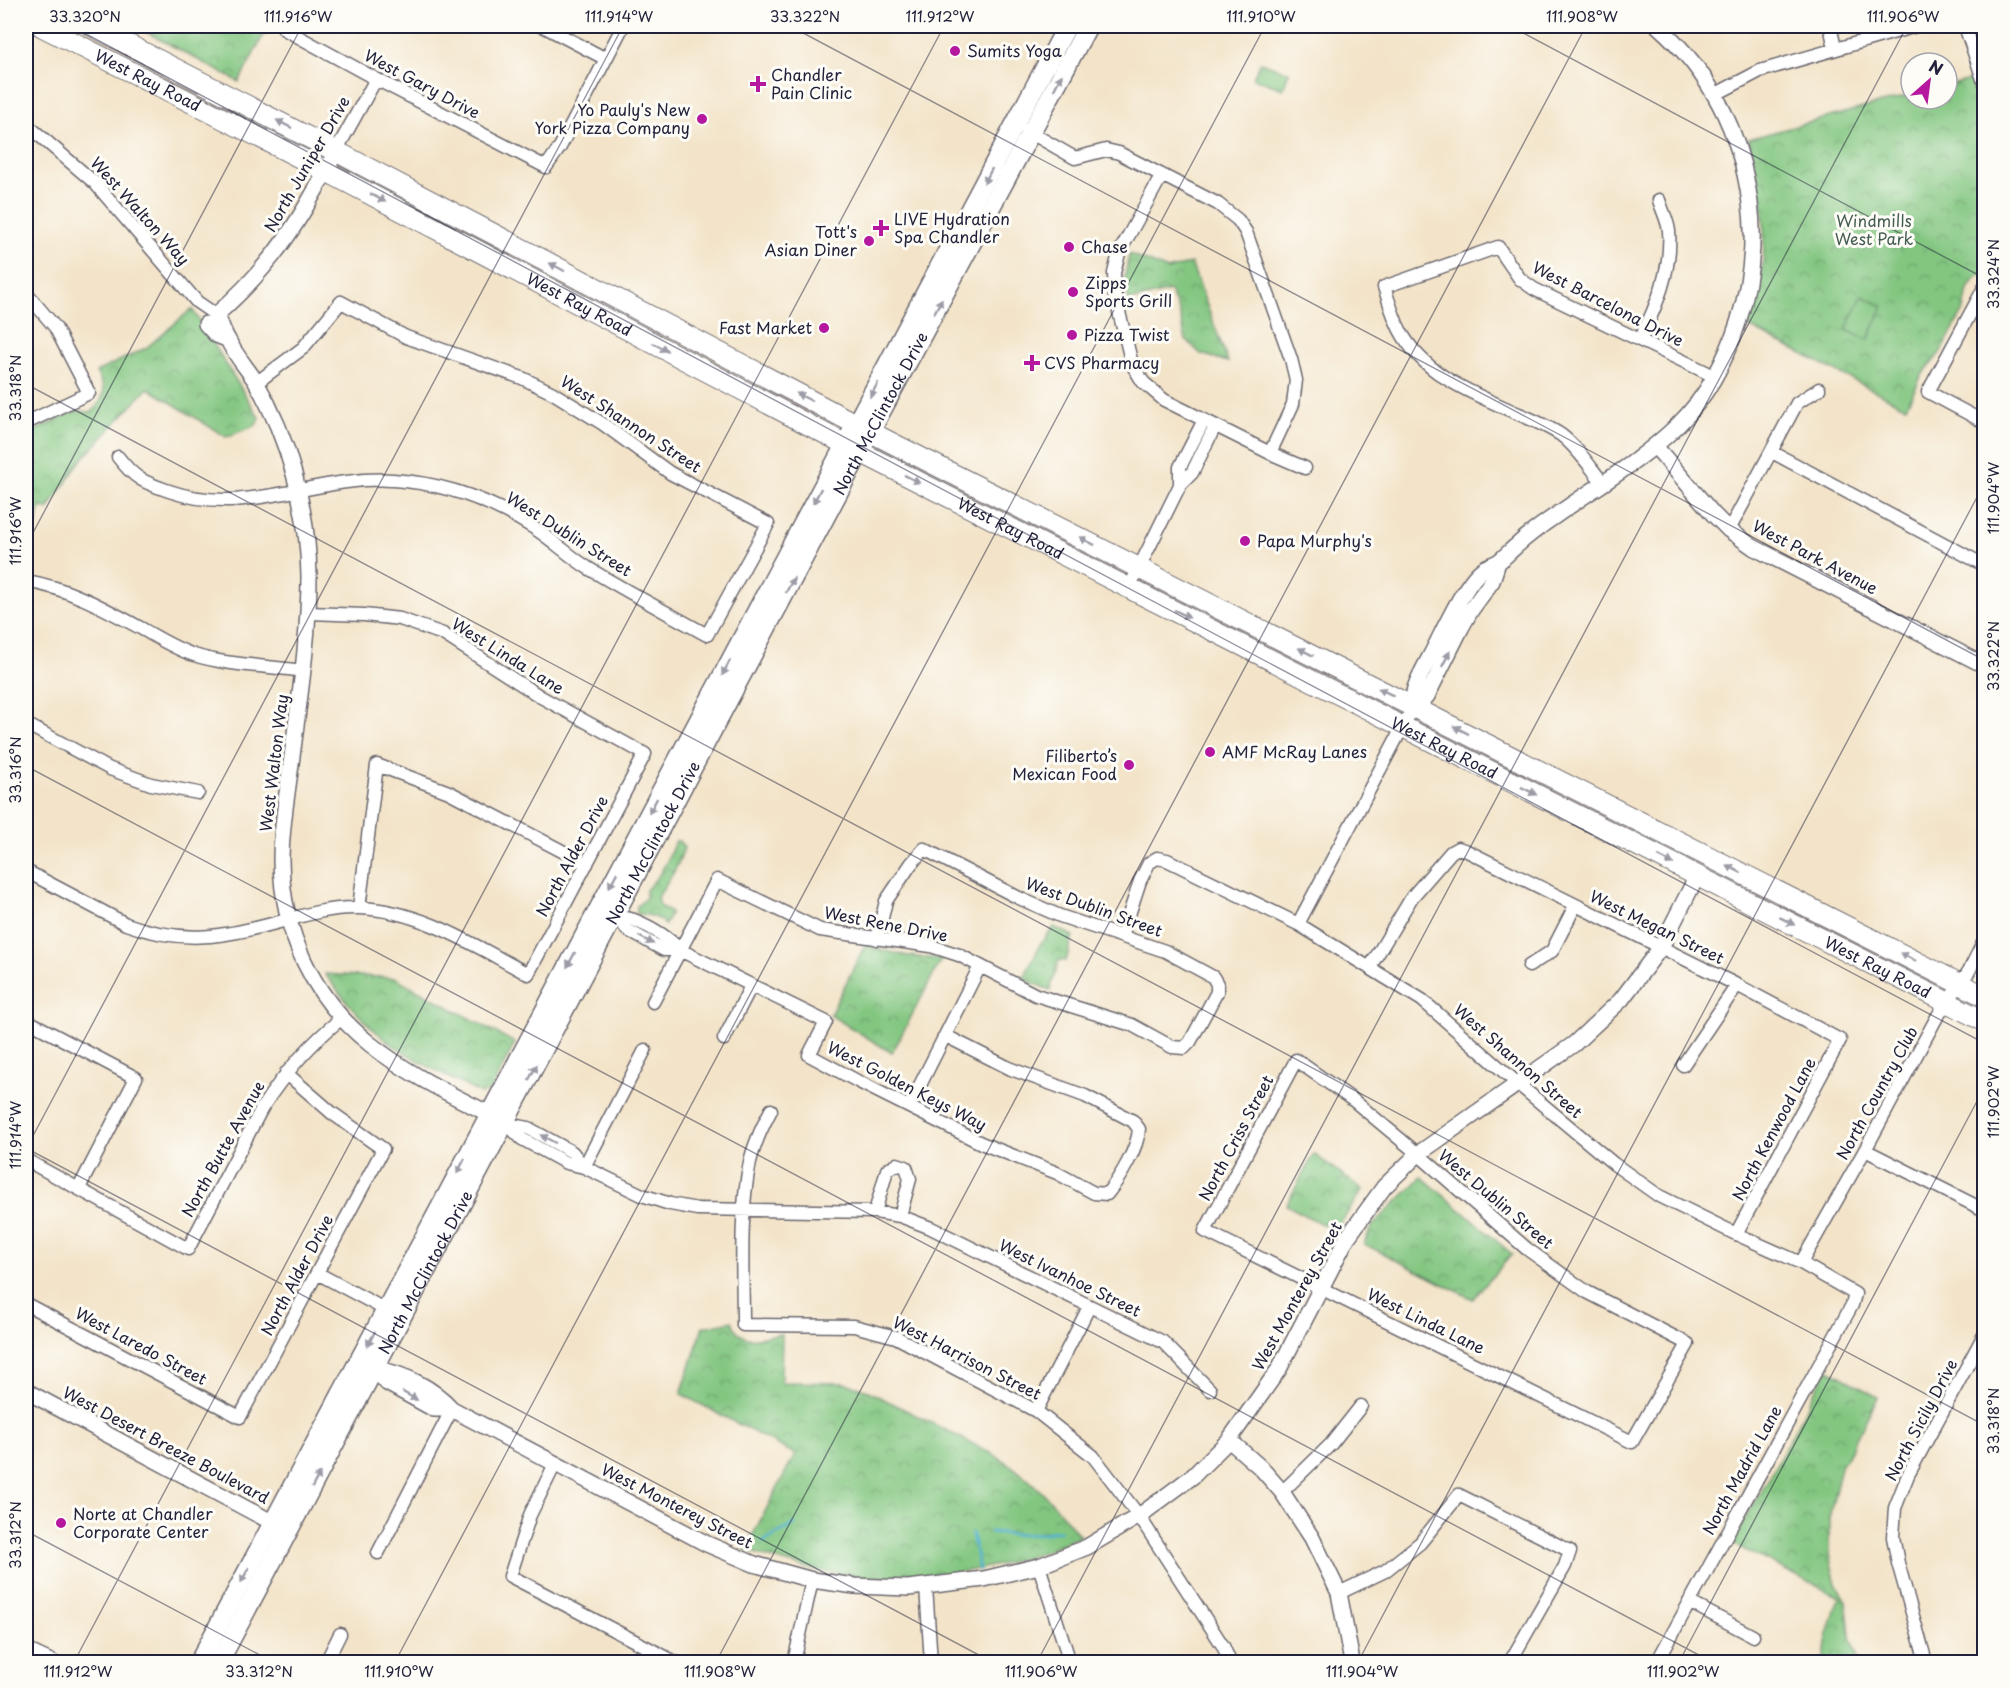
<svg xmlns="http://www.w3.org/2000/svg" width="2010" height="1688" font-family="'Playpen Sans',sans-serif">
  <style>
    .park { fill: url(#park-crowns); stroke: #52745e; stroke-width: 1.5 }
    .garden { fill: #82c680; stroke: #52745e; stroke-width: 1.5 }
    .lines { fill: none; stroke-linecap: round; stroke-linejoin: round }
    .stream { stroke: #4eb1cd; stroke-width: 3 }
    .minor-casing { stroke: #6b666d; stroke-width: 15 }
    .tertiary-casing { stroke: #6b666d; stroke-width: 18 }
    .secondary-casing { stroke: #6b666d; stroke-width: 21 }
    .primary-casing { stroke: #6b666d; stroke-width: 22 }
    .minor { stroke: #fff; stroke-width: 12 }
    .tertiary { stroke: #fff; stroke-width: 15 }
    .secondary { stroke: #fff; stroke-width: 18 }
    .primary { stroke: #fff; stroke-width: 20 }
    .oneway { fill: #9c9ca7 }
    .ticks { fill: none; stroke: #22223b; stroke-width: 1.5; stroke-opacity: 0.45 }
    .poi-dot { fill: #b5179e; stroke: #fdfcf7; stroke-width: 2 }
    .labels { text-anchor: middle; stroke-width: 6; stroke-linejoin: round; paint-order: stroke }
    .poi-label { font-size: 16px; fill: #22223b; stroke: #fdfcf7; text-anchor: start }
    .street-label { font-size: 16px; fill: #22223b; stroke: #fdfcf7 }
    .park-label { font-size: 16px; fill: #445b53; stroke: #fdfcf7 }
    .neatline { fill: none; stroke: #22223b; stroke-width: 2 }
    .ticks-label { font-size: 15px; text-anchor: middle; fill: #22223b }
  </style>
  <defs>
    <pattern id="park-crowns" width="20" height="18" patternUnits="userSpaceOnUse" patternTransform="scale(1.5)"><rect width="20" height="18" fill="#82c680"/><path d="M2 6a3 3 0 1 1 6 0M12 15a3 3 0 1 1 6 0" fill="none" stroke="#6aa06a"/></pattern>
  </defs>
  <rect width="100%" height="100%" fill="#fdfcf7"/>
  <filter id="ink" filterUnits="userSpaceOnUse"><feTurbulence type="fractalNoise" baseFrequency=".0167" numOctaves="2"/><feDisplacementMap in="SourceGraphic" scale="12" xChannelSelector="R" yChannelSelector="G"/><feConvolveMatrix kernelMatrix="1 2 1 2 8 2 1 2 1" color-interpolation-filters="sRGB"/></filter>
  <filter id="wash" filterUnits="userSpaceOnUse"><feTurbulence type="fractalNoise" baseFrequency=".008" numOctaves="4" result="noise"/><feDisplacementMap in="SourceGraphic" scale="24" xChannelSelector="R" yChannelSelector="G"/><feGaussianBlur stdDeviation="1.35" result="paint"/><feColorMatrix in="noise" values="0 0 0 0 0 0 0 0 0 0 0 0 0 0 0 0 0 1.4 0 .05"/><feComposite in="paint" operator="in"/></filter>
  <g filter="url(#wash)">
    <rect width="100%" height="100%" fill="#f3e4c9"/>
    <path class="park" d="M135 26H276L273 32 264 34 239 82Z
      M1973 79 1984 114V274L1978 276 1973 281 1968 289 1964 310 1940 353 1922 375 1906 407 1749 327C1753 312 1757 297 1760 281 1769 234 1762 184 1748 139L1911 95V99H1947V86Z
      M1129 254 1168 270 1191 263 1228 362 1201 354 1186 340 1179 311 1170 291 1129 301 1124 282Z
      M192 309 260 419 255 426 226 437 148 388 78 464 48 510 41 506 31 544 26 546V435L75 411 91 412C107 397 106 390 96 372L146 348Z
      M675 841H679L684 848C678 867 669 882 657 898L661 907 671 913 665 925C658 916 648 915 637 914V906L646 898V890L659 875 667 861Z
      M1054 927 1073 936 1066 961 1059 960 1050 990 1023 979 1041 943Z
      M865 945C891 952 915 960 942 958L892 1053 830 1015Z
      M325 974 396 978 515 1043 491 1090 481 1094C447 1076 411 1060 381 1036 359 1018 342 997 325 974Z
      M1314 1154 1363 1190 1335 1231 1286 1205Z
      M1422 1177 1512 1254 1473 1299 1364 1244 1371 1227Z
      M732 1321C742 1349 760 1335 782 1334L781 1382 843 1383 860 1387 991 1453C1029 1475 1053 1502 1080 1536 1066 1542 1052 1549 1038 1554 964 1577 886 1585 811 1569 789 1564 766 1557 745 1550L795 1454 681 1394 703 1327Z
      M1827 1369 1878 1397 1841 1467 1829 1518V1555L1836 1584 1846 1601 1850 1633 1859 1662H1823L1827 1638 1839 1597 1731 1543 1768 1480Z"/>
    <path class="garden" d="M1260 62 1289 72 1283 89 1253 78Z
      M1862 296 1883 306 1868 340 1846 330Z"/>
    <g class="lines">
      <path class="stream" d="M990 1532 1024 1535 1060 1531
        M972 1533 979 1570
        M763 1542 795 1524"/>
    </g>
  </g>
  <g filter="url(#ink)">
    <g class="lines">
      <g class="minor-casing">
        <path id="minor" d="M286 26 284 29 376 79 546 167 560 147 623 26
          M543 26 606 59
          M1830 26 1835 48
          M1965 26 1984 82
          M1716 94 1760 71 1916 26
          M26 124 95 183 197 302 216 315
          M1026 130 1075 158 1106 150 1119 153 1218 204 1238 220 1246 232 1291 359 1296 380 1293 404 1270 453
          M336 151 376 79
          M1162 175 1119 253 1114 273 1115 296 1132 364 1143 382 1164 400 1270 453 1305 468
          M1984 288 1928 392 1984 422
          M26 293 55 327 89 393 26 423
          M1640 340C1656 307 1672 270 1669 231 1668 221 1662 210 1659 200
          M1772 452 1984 565
          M118 457C135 479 143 482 169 491 248 518 315 475 393 480 443 483 492 501 534 528 553 540 569 556 588 568 627 592 668 613 707 635L768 524 670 473 603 424 553 393 522 378 406 337 341 302 303 348 256 383
          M1603 483C1590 467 1578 448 1561 435 1546 425 1528 418 1512 411 1469 392 1423 374 1400 330 1393 317 1389 301 1384 287L1498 247 1520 279 1534 289 1714 376
          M1180 485V467L1204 420
          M1729 530 1797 403 1819 389
          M26 581C69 588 106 609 144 630 160 639 176 649 194 655 224 665 270 666 303 671
          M1129 588 1180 485 1192 473 1215 426
          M26 724 110 769 151 784 198 793
          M26 871 126 924C184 945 225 937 283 921 308 914 333 907 359 908 421 910 475 946 528 974L645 754 541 697 443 634 400 619 364 615 308 613
          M359 908 377 765 449 792 587 864
          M615 916C621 919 627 917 634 920 651 927 667 936 680 950L826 1022 809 1055 859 1082 981 1143 1057 1173 1094 1193 1107 1194C1120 1178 1138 1148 1139 1129L1133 1121 1085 1096 1011 1069 946 1036
          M620 919 627 930 664 950H680
          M1298 924 1409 715
          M1122 936 1140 881 1149 863 1157 858 1167 860 1298 924 1422 1000 1518 1084 1614 1164 1659 1196 1736 1234 1801 1263 1855 1294 1852 1305 1657 1662
          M1529 966 1552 951 1575 906
          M1370 967 1412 897 1451 852 1458 848 1467 851 1737 985 1840 1040 1736 1234
          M653 1002 717 880 820 930 931 946 959 955 1036 995 1132 1025 1172 1047 1184 1048 1190 1042 1217 992V984L1213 977 1165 951 1060 916 1019 898 924 849 911 864 886 901 877 939
          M26 1020 136 1078 79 1188
          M724 1039 751 986
          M1296 1060 1353 1100 1418 1154 1527 1249 1587 1292 1688 1344 1632 1442 1205 1231Z
          M1683 1065 1737 985
          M909 1107 980 966
          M771 1110C762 1127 754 1144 750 1162 739 1215 743 1271 743 1325L854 1326 896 1337 1036 1411 1093 1456 1139 1516 1223 1646 1230 1662
          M499 1120 506 1123 522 1139 566 1163 584 1167 642 1195 670 1204 697 1209 875 1212 900 1216 931 1228 1163 1342 1210 1390
          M506 1124 528 1128 572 1152 584 1167
          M1865 1150 1984 1210
          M26 1160 188 1249 262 1108C283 1075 312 1042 342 1018
          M584 1167 645 1050
          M875 1212 887 1170 897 1164 906 1167 910 1179 900 1216
          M1801 1263 1865 1150 1937 1017 1969 971 1984 941
          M317 1273 386 1310
          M26 1304 240 1417 383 1149 332 1113 286 1073
          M1036 1411 1089 1307
          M555 1464 530 1515 510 1576 675 1662
          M1282 1492 1331 1444 1361 1406
          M378 1553 452 1409
          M1039 1566 1070 1662
          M926 1587 931 1662
          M1339 1593 1385 1571 1420 1543 1459 1495 1570 1551 1565 1566 1510 1662
          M1689 1602 1753 1636
          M26 1649 54 1662
          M326 1662 340 1634
          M794 1662 812 1580
          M1926 1662 1898 1563 1893 1537 1895 1508 1908 1475 1984 1335"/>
      </g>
      <g class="tertiary-casing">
        <path id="tertiary" d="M336 151C302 219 273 265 216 315 221 323 223 332 228 340 235 355 247 368 256 382 289 439 308 510 309 576 309 639 299 701 291 764 287 795 281 828 281 860 282 932 313 999 370 1044 406 1073 448 1093 489 1114
          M206 324 216 335 227 339
          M1655 446 1713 514 1729 530 1753 547 1984 665
          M1414 706C1414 701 1413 694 1415 688 1420 673 1430 658 1437 643 1446 625 1466 582 1482 570 1486 566 1493 565 1498 562 1504 558 1509 552 1515 547 1528 535 1543 524 1558 514 1599 485 1642 460 1678 425 1733 371 1760 277 1750 203 1741 133 1711 73 1658 26
          M1411 710 1414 706 1427 696 1461 628 1471 610 1492 581 1498 562
          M375 1369C403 1373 433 1388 452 1409L707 1544 754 1564 812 1580 855 1586 908 1588 984 1579 1039 1566 1087 1547 1139 1516 1193 1476 1229 1440 1279 1369 1347 1238 1384 1187 1418 1154 1574 1044 1621 1000 1661 947 1697 876
          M375 1369 387 1383 434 1409H452
          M26 1391 281 1527
          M1229 1440 1261 1468 1282 1492 1312 1538 1339 1593 1352 1662"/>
      </g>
      <g class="secondary-casing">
        <g id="secondary">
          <path d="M199 1662 1067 26"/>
          <path id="s1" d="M219 1662 882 410 1088 26"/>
        </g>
      </g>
      <g class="primary-casing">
        <g id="primary">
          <path id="s2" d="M41 26 326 171 860 452 1984 1021"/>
          <path d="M92 26 345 156 886 440 1984 996"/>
        </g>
      </g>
      <use href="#minor" class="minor"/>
      <use href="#tertiary" class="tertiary"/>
      <use href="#secondary" class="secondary"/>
      <use href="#primary" class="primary"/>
    </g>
    <defs><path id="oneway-solid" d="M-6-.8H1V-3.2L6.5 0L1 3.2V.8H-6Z" transform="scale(1.5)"/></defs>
    <g class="oneway">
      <use href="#oneway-solid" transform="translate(1058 82) rotate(-62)"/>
      <use href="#oneway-solid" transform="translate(284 124) rotate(-153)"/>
      <use href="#oneway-solid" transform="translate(988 176) rotate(118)"/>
      <use href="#oneway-solid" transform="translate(378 198) rotate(28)"/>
      <use href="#oneway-solid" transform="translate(557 267) rotate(-152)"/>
      <use href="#oneway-solid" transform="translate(938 306) rotate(-62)"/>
      <use href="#oneway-solid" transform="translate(660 347) rotate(28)"/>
      <use href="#oneway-solid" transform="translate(874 390) rotate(118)"/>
      <use href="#oneway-solid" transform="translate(804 397) rotate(-152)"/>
      <use href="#oneway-solid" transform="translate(912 479) rotate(27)"/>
      <use href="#oneway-solid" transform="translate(817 496) rotate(118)"/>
      <use href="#oneway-solid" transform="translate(1087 541) rotate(-153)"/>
      <use href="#oneway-solid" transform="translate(790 585) rotate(-62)"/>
      <use href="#oneway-solid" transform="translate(1182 614) rotate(27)"/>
      <use href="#oneway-solid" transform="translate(1306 652) rotate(-153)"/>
      <use href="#oneway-solid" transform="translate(1446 659) rotate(-63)"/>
      <use href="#oneway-solid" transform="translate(726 668) rotate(118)"/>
      <use href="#oneway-solid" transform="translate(1386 692) rotate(-154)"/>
      <use href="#oneway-solid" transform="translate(1461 730) rotate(-153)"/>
      <use href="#oneway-solid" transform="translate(1529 791) rotate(27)"/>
      <use href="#oneway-solid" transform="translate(653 806) rotate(118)"/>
      <use href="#oneway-solid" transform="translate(1666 860) rotate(27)"/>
      <use href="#oneway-solid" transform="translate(1734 869) rotate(-153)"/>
      <use href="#oneway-solid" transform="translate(613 880) rotate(118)"/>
      <use href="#oneway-solid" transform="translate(1787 921) rotate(27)"/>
      <use href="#oneway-solid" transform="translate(646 940) rotate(28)"/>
      <use href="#oneway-solid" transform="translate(1908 957) rotate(-153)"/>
      <use href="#oneway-solid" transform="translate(571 960) rotate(118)"/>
      <use href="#oneway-solid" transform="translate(533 1072) rotate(-62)"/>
      <use href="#oneway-solid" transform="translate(548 1139) rotate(-152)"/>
      <use href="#oneway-solid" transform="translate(461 1166) rotate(118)"/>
      <use href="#oneway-solid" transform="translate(371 1339) rotate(118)"/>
      <use href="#oneway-solid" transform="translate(410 1396) rotate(29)"/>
      <use href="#oneway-solid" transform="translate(316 1480) rotate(-62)"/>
      <use href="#oneway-solid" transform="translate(245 1575) rotate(118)"/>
    </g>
  </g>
  <path class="ticks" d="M71 26 1984 1043M790 26 1984 660M1510 26 1984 278M26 384 1984 1425M26 546 302 26M26 766 1712 1662M26 1148 992 1662M26 1149 623 26M26 1531 273 1662M74 1662 944 26M395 1662 1265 26M716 1662 1586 26M1037 1662 1907 26M1358 1662 1984 484M1679 1662 1984 1088"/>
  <g class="poi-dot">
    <circle cx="955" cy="51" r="6"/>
    <path d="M755 75h6v6h6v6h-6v6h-6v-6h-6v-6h6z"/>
    <circle cx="702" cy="119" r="6"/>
    <path d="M878 219h6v6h6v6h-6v6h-6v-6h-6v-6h6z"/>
    <circle cx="869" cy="241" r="6"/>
    <circle cx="1069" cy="247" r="6"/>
    <circle cx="1073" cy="292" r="6"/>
    <circle cx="824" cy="328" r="6"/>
    <circle cx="1072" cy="335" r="6"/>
    <path d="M1029 354h6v6h6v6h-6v6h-6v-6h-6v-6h6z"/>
    <circle cx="1245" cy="541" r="6"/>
    <circle cx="1210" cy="752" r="6"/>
    <circle cx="1129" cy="765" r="6"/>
    <circle cx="61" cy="1523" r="6"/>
  </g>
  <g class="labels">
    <g class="poi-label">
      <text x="967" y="57">Sumits Yoga</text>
      <text x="771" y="81">Chandler<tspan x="771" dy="18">Pain Clinic</tspan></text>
      <text x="690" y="116" text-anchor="end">Yo Pauly's New<tspan x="690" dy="18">York Pizza Company</tspan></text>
      <text x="894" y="225">LIVE Hydration<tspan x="894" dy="18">Spa Chandler</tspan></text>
      <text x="857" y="238" text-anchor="end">Tott's<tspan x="857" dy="18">Asian Diner</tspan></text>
      <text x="1081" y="253">Chase</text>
      <text x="1085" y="289">Zipps<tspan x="1085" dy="18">Sports Grill</tspan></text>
      <text x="812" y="334" text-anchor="end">Fast Market</text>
      <text x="1084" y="341">Pizza Twist</text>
      <text x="1044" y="369">CVS Pharmacy</text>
      <text x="1257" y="547">Papa Murphy's</text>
      <text x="1222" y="758">AMF McRay Lanes</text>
      <text x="1117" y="762" text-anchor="end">Filiberto’s<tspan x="1117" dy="18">Mexican Food</tspan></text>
      <text x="73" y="1520">Norte at Chandler<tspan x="73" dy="18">Corporate Center</tspan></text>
    </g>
    <g class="street-label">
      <text dy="6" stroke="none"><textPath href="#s2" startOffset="120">West Ray Road</textPath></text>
      <text transform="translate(422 84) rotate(28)" y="6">West Gary Drive</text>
      <text transform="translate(307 164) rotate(-60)" y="6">North Juniper Drive</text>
      <text transform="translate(140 211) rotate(48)" y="6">West Walton Way</text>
      <text transform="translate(1608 304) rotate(27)" y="6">West Barcelona Drive</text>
      <text dy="6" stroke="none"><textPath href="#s2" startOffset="606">West Ray Road</textPath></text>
      <text dy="6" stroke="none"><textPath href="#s1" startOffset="1413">North McClintock Drive</textPath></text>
      <text transform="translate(631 424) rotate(33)" y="6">West Shannon Street</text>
      <text dy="6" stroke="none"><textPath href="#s2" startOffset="1092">West Ray Road</textPath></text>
      <text transform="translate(569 534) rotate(32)" y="6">West Dublin Street</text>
      <text transform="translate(1815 557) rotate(28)" y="6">West Park Avenue</text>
      <text transform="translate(508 656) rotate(32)" y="6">West Linda Lane</text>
      <text dy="6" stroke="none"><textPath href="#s2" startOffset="1578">West Ray Road</textPath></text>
      <text transform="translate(274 763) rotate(-83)" y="6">West Walton Way</text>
      <text dy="6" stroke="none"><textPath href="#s1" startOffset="927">North McClintock Drive</textPath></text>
      <text transform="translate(572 856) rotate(-62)" y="6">North Alder Drive</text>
      <text transform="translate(1094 907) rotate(20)" y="6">West Dublin Street</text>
      <text transform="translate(886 924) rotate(11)" y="6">West Rene Drive</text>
      <text transform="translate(1657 927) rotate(26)" y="6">West Megan Street</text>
      <text dy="6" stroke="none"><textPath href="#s2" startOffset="2064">West Ray Road</textPath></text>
      <text transform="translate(1518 1061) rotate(41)" y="6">West Shannon Street</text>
      <text transform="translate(907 1086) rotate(27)" y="6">West Golden Keys Way</text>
      <text transform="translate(1877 1093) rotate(-61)" y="6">North Country Club</text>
      <text transform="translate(1774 1129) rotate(-62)" y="6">North Kenwood Lane</text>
      <text transform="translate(1236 1138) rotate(-62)" y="6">North Criss Street</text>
      <text transform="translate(223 1149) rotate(-61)" y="6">North Butte Avenue</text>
      <text transform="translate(1496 1199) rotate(40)" y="6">West Dublin Street</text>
      <text dy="6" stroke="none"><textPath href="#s1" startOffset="441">North McClintock Drive</textPath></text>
      <text transform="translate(297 1275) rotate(-62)" y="6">North Alder Drive</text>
      <text transform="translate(1070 1278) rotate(26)" y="6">West Ivanhoe Street</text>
      <text transform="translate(1297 1296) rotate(-61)" y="6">West Monterey Street</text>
      <text transform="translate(1426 1321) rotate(26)" y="6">West Linda Lane</text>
      <text transform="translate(141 1346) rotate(28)" y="6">West Laredo Street</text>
      <text transform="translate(967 1358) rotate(27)" y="6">West Harrison Street</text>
      <text transform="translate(1921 1420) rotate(-62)" y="6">North Sicily Drive</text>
      <text transform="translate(166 1445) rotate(28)" y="6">West Desert Breeze Boulevard</text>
      <text transform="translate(1742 1470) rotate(-61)" y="6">North Madrid Lane</text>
      <text transform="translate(677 1506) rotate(27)" y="6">West Monterey Street</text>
    </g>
    <g class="park-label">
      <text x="1874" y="227">Windmills<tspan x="1874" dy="18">West Park</tspan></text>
    </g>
  </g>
  <rect width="2010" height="1688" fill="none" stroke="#fdfcf7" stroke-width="66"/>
  <g transform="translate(1929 81) rotate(28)"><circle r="28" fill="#fdfcf7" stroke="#a5a5ac" stroke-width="1.5"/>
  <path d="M0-4.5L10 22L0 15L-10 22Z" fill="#b5179e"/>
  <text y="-9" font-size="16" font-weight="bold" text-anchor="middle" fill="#22223b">N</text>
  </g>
  <rect x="33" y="33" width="1944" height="1622" class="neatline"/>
  <g class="ticks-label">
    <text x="85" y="22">33.320°N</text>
    <text x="298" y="22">111.916°W</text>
    <text x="619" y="22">111.914°W</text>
    <text x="805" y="22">33.322°N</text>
    <text x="940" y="22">111.912°W</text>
    <text x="1261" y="22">111.910°W</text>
    <text x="1582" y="22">111.908°W</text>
    <text x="1903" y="22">111.906°W</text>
    <text transform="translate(1994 274) rotate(-90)" y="5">33.324°N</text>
    <text transform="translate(16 388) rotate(-90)" y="5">33.318°N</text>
    <text transform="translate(1994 498) rotate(-90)" y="5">111.904°W</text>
    <text transform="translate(16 531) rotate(-90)" y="5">111.916°W</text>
    <text transform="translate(1994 656) rotate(-90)" y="5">33.322°N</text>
    <text transform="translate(16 770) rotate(-90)" y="5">33.316°N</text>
    <text transform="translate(1994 1102) rotate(-90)" y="5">111.902°W</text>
    <text transform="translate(16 1135) rotate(-90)" y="5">111.914°W</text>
    <text transform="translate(1994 1421) rotate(-90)" y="5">33.318°N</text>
    <text transform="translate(16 1535) rotate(-90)" y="5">33.312°N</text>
    <text x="78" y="1677">111.912°W</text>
    <text x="259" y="1677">33.312°N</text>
    <text x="399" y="1677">111.910°W</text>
    <text x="720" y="1677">111.908°W</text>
    <text x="1041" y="1677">111.906°W</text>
    <text x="1362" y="1677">111.904°W</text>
    <text x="1683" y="1677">111.902°W</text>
  </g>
</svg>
